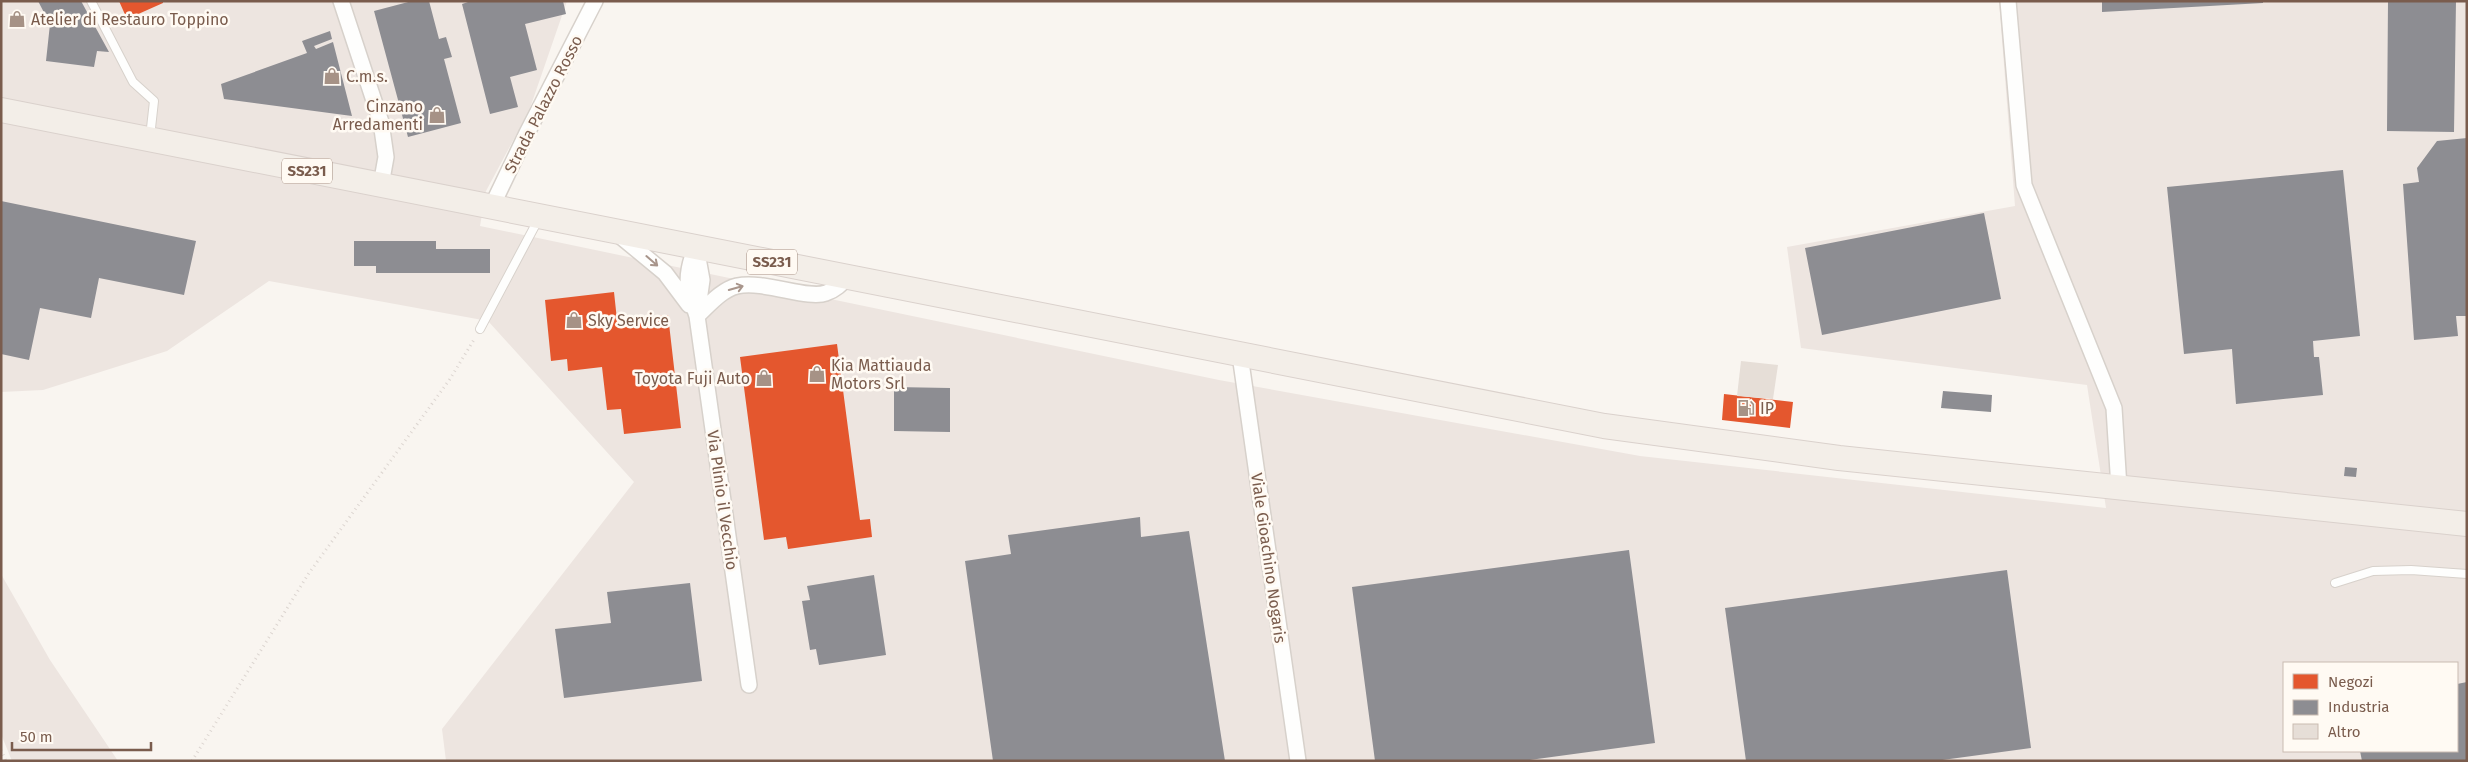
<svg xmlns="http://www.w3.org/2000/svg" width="2468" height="762" font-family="'Fira Sans',sans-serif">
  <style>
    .industrial { fill: #ede5e0; fill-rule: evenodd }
    .shops { fill: #e4572e }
    .industry { fill: #8d8d92 }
    .building { fill: #e6ded7 }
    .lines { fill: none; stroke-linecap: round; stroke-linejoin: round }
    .service-casing { stroke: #d7d1cb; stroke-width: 10 }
    .minor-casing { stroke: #d7d1cb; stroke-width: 18 }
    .primary-casing { stroke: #dad1cc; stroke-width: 26 }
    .path { stroke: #dcd5d0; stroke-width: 3; stroke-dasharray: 1 4; stroke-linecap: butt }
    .service { stroke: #fefefd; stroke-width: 8 }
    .minor { stroke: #fefefd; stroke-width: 15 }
    .primary { stroke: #f3eee8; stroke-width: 24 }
    .oneway { stroke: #a8958b }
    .labels { text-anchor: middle; stroke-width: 5; stroke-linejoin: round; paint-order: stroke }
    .shield { fill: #fffaf3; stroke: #a28b7f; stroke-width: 1 }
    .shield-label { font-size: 15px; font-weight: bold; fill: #7a5c4d }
    .poi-label { font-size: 16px; fill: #7a5c4d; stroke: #fffaf3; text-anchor: start }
    .street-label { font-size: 16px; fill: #7a5c4d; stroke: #fffaf3 }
  </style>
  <rect width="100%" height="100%" fill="#f9f5f0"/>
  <path class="industrial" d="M1 1H567L529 111 486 191 480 226 1219 380 1640 456 2106 508 2087 385 1801 348 1787 247 2015 206 1999 1H2467V761H446L442 729 634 482 488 321 269 281 167 351 43 390 1 392ZM2284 663H2457V751H2284Z
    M1 574 50 660 118 761H12L1 734Z"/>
  <path class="shops" d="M119 1H163V3L127 19Z
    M614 292 617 320 668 315 681 428 624 434 621 409 607 410 602 367 568 371 567 359 551 361 545 300Z
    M837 344 860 520 870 519 872 537 788 549 786 537 764 540 740 357Z
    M1724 394 1793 402 1790 428 1722 420Z"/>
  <path class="industry" d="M38 1H81L109 52 97 51 94 67 46 61 50 24Z
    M412 1H429L439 39 446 37 452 57 444 59 461 123 408 137 374 11Z
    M471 1H563L566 14 525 24 537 70 510 77 518 107 490 114 462 4Z
    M2102 1H2263V3L2102 12Z
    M2388 1H2456L2454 132 2387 131Z
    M330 31 332 39 314 46 316 49 333 42 352 116 224 99 221 84 307 53 302 41Z
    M2467 138V316H2456L2458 336 2414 340 2403 184 2419 182 2417 168 2437 141Z
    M2343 170 2360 336 2313 341 2314 357H2319L2323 395 2236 404 2232 349 2184 354 2167 187Z
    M1 201 196 241 184 295 99 278 91 318 40 308 29 360 1 354Z
    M1984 213 2001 299 1822 335 1805 248Z
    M354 241H436V249H490V273H376V266H354Z
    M894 387 950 388V432L894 431Z
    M1943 391 1992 395 1991 412 1941 408Z
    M2345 467 2357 468 2356 477 2344 476Z
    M1140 517 1141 537 1189 531 1225 761H993L965 561 1011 554 1008 535Z
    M1629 550 1655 743 1523 761H1375L1352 587Z
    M2007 570 2031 748 1935 761H1746L1725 608Z
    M874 575 886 655 819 665 816 649 810 650 802 601 810 600 807 586Z
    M690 583 702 681 564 698 555 629 611 623 607 592Z
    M2467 682V761H2362L2360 751H2457V684Z"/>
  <path class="building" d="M1741 361 1778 365 1773 399 1737 396Z"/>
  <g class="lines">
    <g class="service-casing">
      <path id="service" d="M91 1 133 82 154 101 150 137
        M480 329 538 220
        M2335 583 2373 571 2411 570 2467 574"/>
    </g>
    <g class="minor-casing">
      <path id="minor" d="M341 1 381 122 386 157 381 185
        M2008 1 2024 185 2114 408 2119 488
        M492 206 527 133 595 1
        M619 235 665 273 689 305
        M696 247C684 276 687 287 697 316L749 685
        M696 247 702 280 697 315
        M697 316C709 305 721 290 737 286 764 280 808 300 826 293 835 290 841 284 848 277
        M1240 355 1298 761"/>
    </g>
    <g class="primary-casing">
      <path id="primary" d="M1 110 1604 426 1839 458 2467 524"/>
    </g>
    <path class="path" d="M1 750 6 761
      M192 761 309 573 450 379 475 338"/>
    <use href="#service" class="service"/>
    <use href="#minor" class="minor"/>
    <use href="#primary" class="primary"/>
  </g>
  <defs><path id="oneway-shaft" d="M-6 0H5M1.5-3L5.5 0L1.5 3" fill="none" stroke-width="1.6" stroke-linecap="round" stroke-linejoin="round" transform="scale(1.25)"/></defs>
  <g class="oneway">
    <use href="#oneway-shaft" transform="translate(652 261) rotate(41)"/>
    <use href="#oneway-shaft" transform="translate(736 288) rotate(-16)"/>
  </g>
  <defs>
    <g id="shop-bare" transform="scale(1.35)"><path d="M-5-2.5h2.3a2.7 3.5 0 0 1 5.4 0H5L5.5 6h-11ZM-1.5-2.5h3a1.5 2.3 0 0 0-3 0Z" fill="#a69286" stroke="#fffaf3" stroke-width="2.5" paint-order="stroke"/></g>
    <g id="fuel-bare" transform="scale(1.35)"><path d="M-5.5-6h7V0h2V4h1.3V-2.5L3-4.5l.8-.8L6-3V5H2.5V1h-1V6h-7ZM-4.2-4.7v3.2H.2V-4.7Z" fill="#a69286" stroke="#fffaf3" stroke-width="2.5" paint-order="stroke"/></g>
  </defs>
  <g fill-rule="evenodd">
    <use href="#shop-bare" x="17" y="19"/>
    <use href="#shop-bare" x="332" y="76"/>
    <use href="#shop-bare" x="437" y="115"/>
    <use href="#shop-bare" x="574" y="320"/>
    <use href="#shop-bare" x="817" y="374"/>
    <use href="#shop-bare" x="764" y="378"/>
    <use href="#fuel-bare" x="1746" y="408"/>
  </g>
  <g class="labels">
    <g class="shield">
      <rect x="282" y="158.5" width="50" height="25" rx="4"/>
      <rect x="747" y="249.5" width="50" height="25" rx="4"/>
    </g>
    <g class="shield-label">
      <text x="307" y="176">SS231</text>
      <text x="772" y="267">SS231</text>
    </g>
    <g class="poi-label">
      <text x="31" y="25">Atelier di Restauro Toppino</text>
      <text x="346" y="82">C.m.s.</text>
      <text x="423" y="112" text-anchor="end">Cinzano<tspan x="423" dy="18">Arredamenti</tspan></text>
      <text x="588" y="326">Sky Service</text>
      <text x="831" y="371">Kia Mattiauda<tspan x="831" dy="18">Motors Srl</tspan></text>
      <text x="750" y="384" text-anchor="end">Toyota Fuji Auto</text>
      <text x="1760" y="414">IP</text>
    </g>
    <g class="street-label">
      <text transform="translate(543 104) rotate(-63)" y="6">Strada Palazzo Rosso</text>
      <text transform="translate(723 500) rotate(82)" y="6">Via Plinio il Vecchio</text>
      <text transform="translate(1269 558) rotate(82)" y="6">Viale Gioachino Nogaris</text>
    </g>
  </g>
  <rect width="2468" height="762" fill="none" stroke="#7a5c4d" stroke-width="5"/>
  <rect x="2283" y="662" width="175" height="90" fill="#fffaf3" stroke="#cabbb1"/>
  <rect x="2293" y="674" width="25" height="15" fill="#e4572e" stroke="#cabbb1"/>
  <text x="2328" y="687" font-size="15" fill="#7a5c4d">Negozi</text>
  <rect x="2293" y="700" width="25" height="15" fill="#8d8d92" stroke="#cabbb1"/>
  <text x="2328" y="712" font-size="15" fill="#7a5c4d">Industria</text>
  <rect x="2293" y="724" width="25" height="15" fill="#e6ded7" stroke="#cabbb1"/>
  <text x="2328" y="737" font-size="15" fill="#7a5c4d">Altro</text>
  <path d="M12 742v8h139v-8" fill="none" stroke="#7a5c4d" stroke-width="2.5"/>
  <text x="20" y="742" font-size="15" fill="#7a5c4d" stroke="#fffaf3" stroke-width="4" paint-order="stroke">50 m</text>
</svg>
